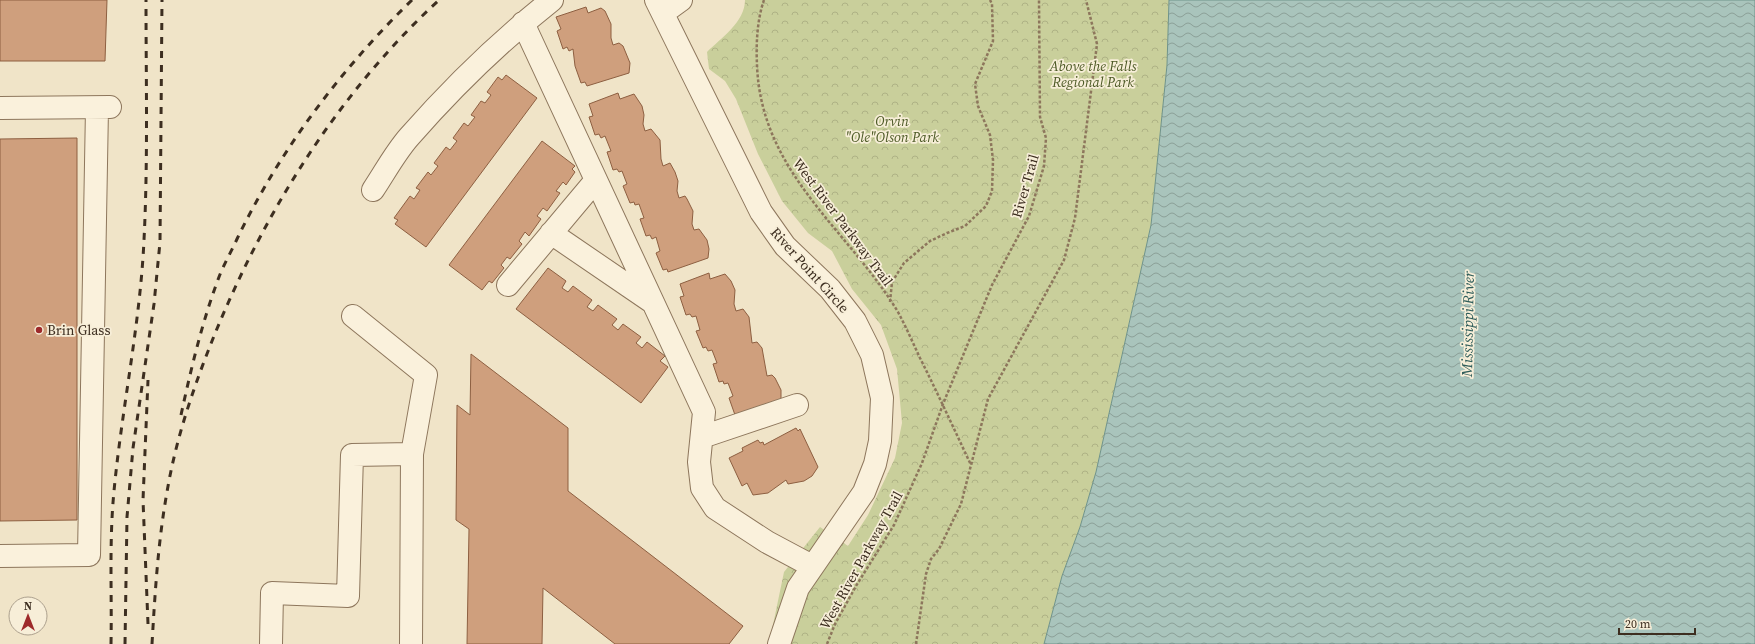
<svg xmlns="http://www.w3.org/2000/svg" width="1755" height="644" font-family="'Source Serif 4',serif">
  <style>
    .forest { fill: url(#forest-crowns) }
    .water { fill: url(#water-waves); stroke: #6f938a }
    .building { fill: #cf9f7d; stroke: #8d5f41 }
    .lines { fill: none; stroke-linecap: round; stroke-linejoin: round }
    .minor-casing { stroke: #8d765c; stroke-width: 24 }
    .path { stroke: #8d765c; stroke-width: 2.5; stroke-dasharray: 3 2; stroke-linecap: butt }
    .minor { stroke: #faf1dc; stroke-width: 22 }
    .rail { stroke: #3d2e20; stroke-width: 3; stroke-dasharray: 7 7; stroke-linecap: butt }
    .poi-dot { fill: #9e2a2b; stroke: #f7eed8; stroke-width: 1.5 }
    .labels { text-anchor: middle; stroke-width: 3.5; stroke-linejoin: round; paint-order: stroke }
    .park-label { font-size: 14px; font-style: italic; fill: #4d5a26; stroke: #f7eed8 }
    .street-label { font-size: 14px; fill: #3d2e20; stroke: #f7eed8 }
    .poi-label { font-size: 14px; fill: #3d2e20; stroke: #f7eed8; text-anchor: start }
    .water-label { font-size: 15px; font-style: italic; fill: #2f5d5a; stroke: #f7eed8 }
  </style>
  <defs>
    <pattern id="forest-crowns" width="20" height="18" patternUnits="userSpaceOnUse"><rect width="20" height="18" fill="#c9cf9b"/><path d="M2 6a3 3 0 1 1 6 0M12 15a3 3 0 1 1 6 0" fill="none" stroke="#aeb285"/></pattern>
    <pattern id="water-waves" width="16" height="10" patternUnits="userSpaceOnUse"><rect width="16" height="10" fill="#a9c4bc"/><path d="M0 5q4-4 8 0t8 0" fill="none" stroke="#8ba098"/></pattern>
  </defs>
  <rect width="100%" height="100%" fill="#f0e4c8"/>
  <path class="forest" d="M745 0H1169L1167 65 1151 225 1096 472 1080 527 1062 576 1044 644H769L784 572 820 527 848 546 868 515 895 458 902 423 897 369 881 325 852 289 832 251 808 233 782 201 758 154 736 99 725 81 709 69 707 52C721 38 745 22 745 0Z"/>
  <path class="water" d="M1169 0H1755V644H1044L1062 576 1080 527 1096 472 1151 225 1167 65Z"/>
  <path class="building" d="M0 0H107L105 61H0Z
    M586 7 588 13 601 8 605 11 611 24V38L613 45 619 43 623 46 630 63 629 73 587 86 585 82 581 83 575 66 573 49 569 51 567 47 563 49 557 31 561 29 556 17Z
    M506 75 537 98 426 247 395 224 398 220 394 218 410 196 414 199 420 190 416 188 428 172 431 175 438 166 434 163 446 147 450 150 457 141 453 138 464 123 468 126 475 117 471 115 481 101 485 103 491 95 487 92 498 77 502 80Z
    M618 93 620 99 634 94 642 106 644 115 643 124 645 131 651 129 660 140 661 159 663 166 670 163 675 172 678 181 677 191 679 198 685 196 687 199 693 211 692 224 694 230 699 229 707 240 709 249 708 258 668 272 667 269 663 270 656 253 660 251 656 237 652 239 650 235 646 236 640 219 644 218 639 204 635 205 634 202 630 203 623 186 627 184 622 171 619 172 617 169 613 170 607 152 611 151 605 136 601 138 599 134 595 135 589 117 593 116 589 104Z
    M77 138V520L0 521V139Z
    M542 141 575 166 572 169 575 172 566 185 563 182 556 191 560 193 547 211 543 208 537 216 541 219 529 236 525 232 519 241 522 244 510 259 507 257 501 265 504 268 492 283 489 281 482 290 449 265Z
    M548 268 566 281 562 288 568 292 573 286 592 300 587 307 593 311 598 305 617 319 612 325 618 330 623 324 641 337 636 343 642 348 647 342 665 356 660 361 668 367 641 403 516 309Z
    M709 273 710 279 725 274 731 281 735 290 734 304 736 311 743 309 749 317 752 343 757 342 762 348 767 376 772 375 775 378 781 390V399L735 415 729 398 733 396 728 383 724 384 723 381 719 382 713 364 717 363 712 350 708 351 706 347 703 348 696 331 700 330 696 316 692 317 690 314 686 315 680 297 684 296 680 284Z
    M471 354 568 428V491L743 626 729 644H615L543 588 542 644H467L469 529 456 520 457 405 470 415Z
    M796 428 798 431 800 429 818 467 812 476 804 481 788 484 786 480 768 493 753 495 747 483 742 486 729 458 743 451 742 448 758 440 760 443 763 442 764 445Z"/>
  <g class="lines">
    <g class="minor-casing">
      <path id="minor" d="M656 0 761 212 785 246 830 289 855 321 872 355 882 398 880 441 875 464 864 492 798 588 779 644
        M663 13 681 0
        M523 23 704 412 699 462 702 488 715 508 767 542 812 566
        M0 108 110 107
        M373 190C385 172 395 153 409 137 452 88 500 41 552 0
        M551 233 652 302
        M508 285 596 180
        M353 316 426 375 412 454 411 644
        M702 437 797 405
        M0 556 89 555 97 108
        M271 644 272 593 348 596 352 455 412 454"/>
    </g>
    <path class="path" d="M764 0C757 20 756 44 757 65 761 173 847 228 898 312 906 327 913 343 920 358 938 394 954 429 971 465
      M890 302 892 282 904 263 930 241 947 233 965 226 986 206 992 191 993 160 990 135 978 106 975 84 993 41 992 4 990 0
      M827 644 835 624 856 586 894 525 922 463 943 404 992 285 1029 216 1044 166 1046 138 1040 117 1039 0
      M916 644 926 574 931 559 939 549 961 504 988 399 1064 260 1075 218 1097 44 1086 0"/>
    <use href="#minor" class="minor"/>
    <path class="rail" d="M181 415C191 369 202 322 219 277 224 264 231 252 237 239 280 150 341 69 412 0
      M148 624 143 500 148 380
      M111 644C112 593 109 542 114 491 122 407 140 325 144 240 148 160 146 80 146 0
      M125 644 127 517 133 448 154 304 160 242 162 0
      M152 644C155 593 158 542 167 492 176 438 194 386 214 336 265 211 339 92 439 0"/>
  </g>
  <circle class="poi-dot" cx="39" cy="330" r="4"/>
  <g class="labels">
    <g class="park-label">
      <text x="1093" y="71">Above the Falls<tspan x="1093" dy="16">Regional Park</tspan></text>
      <text x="892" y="126">Orvin<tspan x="892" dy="16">"Ole"Olson Park</tspan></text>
    </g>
    <g class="street-label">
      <text transform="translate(1025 186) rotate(-74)" y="5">River Trail</text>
      <text transform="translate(843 222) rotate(53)" y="5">West River Parkway Trail</text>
      <text transform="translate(810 270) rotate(48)" y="5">River Point Circle</text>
      <text transform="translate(861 560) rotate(-61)" y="5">West River Parkway Trail</text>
    </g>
    <g class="poi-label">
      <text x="47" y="335">Brin Glass</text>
    </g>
    <g class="water-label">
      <text transform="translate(1468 324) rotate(-89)" y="5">Mississippi River</text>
    </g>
  </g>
  <g transform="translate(28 616)"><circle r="19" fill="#f7eed8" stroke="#ada18e"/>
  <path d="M0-3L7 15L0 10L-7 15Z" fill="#9e2a2b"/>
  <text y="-6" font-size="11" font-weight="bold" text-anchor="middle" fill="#3d2e20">N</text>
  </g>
  <path d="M1619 628v6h76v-6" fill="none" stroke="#3d2e20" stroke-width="2"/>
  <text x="1625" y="628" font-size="12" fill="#3d2e20" stroke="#f7eed8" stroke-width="3" paint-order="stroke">20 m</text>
</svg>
